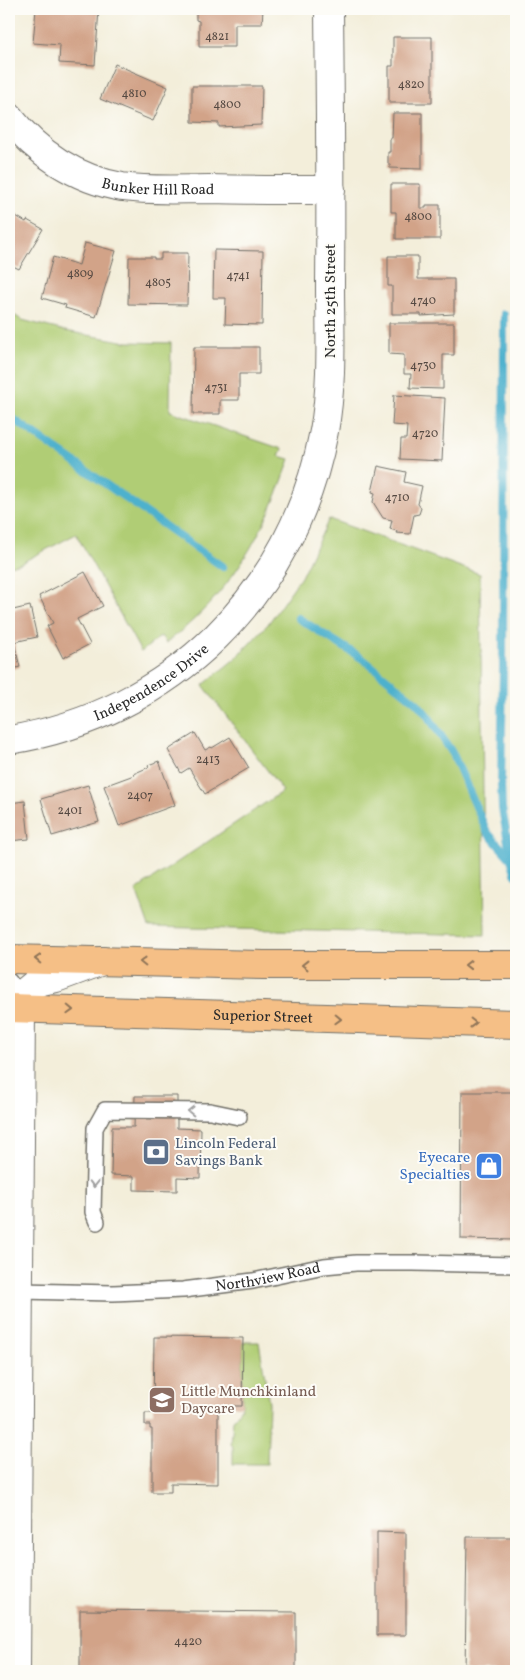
<svg xmlns="http://www.w3.org/2000/svg" width="525" height="1680" font-family="Vollkorn,serif">
  <style>
    .green { fill: #b0cd74; stroke: #6e7c50 }
    .lines { fill: none; stroke-linecap: round; stroke-linejoin: round }
    .stream { stroke: #4eb1cd; stroke-width: 8 }
    .building { fill: #d2a388 }
    .lane-casing { stroke: #716f68; stroke-width: 18 }
    .street-casing { stroke: #716f68; stroke-width: 30 }
    .primary-casing { stroke: #716f68; stroke-width: 30 }
    .lane { stroke: #fff; stroke-width: 15 }
    .street { stroke: #fff; stroke-width: 28 }
    .primary { stroke: #f5bf86; stroke-width: 28 }
    .oneway { stroke: #907558 }
    .oneway2 { stroke: #a0a0a0 }
    .labels { text-anchor: middle; stroke-width: 4; stroke-linejoin: round; paint-order: stroke }
    .number-label { font-size: 12px; fill: #554942 }
    .street-label { font-size: 15px; fill: #2b2b2b; stroke: #fdfcf7 }
    .service-label { font-size: 15px; fill: #4e5e75; stroke: #fdfcf7; text-anchor: start }
    .shop-label { font-size: 15px; fill: #366cbe; stroke: #fdfcf7; text-anchor: end }
    .education-label { font-size: 15px; fill: #785e54; stroke: #fdfcf7; text-anchor: start }
  </style>
  <rect width="100%" height="100%" fill="#fdfcf7"/>
  <filter id="ink" filterUnits="userSpaceOnUse"><feTurbulence type="fractalNoise" baseFrequency=".02" numOctaves="2"/><feDisplacementMap in="SourceGraphic" scale="10" xChannelSelector="R" yChannelSelector="G"/><feConvolveMatrix kernelMatrix="1 2 1 2 8 2 1 2 1" color-interpolation-filters="sRGB"/></filter>
  <filter id="wash" filterUnits="userSpaceOnUse"><feTurbulence type="fractalNoise" baseFrequency=".0096" numOctaves="4" result="noise"/><feDisplacementMap in="SourceGraphic" scale="20" xChannelSelector="R" yChannelSelector="G"/><feGaussianBlur stdDeviation="1.12" result="paint"/><feColorMatrix in="noise" values="0 0 0 0 0 0 0 0 0 0 0 0 0 0 0 0 0 1.4 0 .05"/><feComposite in="paint" operator="in"/></filter>
  <g filter="url(#wash)">
    <rect width="100%" height="100%" fill="#f3eeda"/>
    <path class="green" d="M9 312 22 320 65 331 127 342 171 343 170 411 282 449 279 456 290 459C265 533 230 595 166 643L161 636 141 652 76 534 21 563 9 566Z
      M329 519 480 574 485 935 149 927 136 890 283 791 203 685 236 658 268 624 301 577Z
      M243 1342H259L269 1403 267 1464H233V1447L231 1444 233 1420 242 1406Z"/>
    <g class="lines">
      <path class="stream" d="M504 314 503 670 501 784 502 808 511 859 516 875
        M9 416 223 567
        M298 618 363 659 417 703 428 716 453 754 487 832 510 858"/>
    </g>
    <g id="blocks">
      <path class="building" d="M36 9H99L95 65 59 63 60 45 33 43Z
        M196 9H263L262 24H235V47H199V21L196 20Z
        M393 37H432V103H389V66H393Z
        M115 64 168 87 153 121 100 99Z
        M192 86H262L261 125 219 127V123L192 122Z
        M393 113H422V169L390 168V164H388V152H390V138H392Z
        M391 184H420V208H426V205H440V239H396V212H391Z
        M9 212 26 222 27 220 43 229 19 269 9 264Z
        M85 243 116 251 96 317 65 308 66 305 42 298 53 257 79 265Z
        M214 250 263 251 262 325 225 324 226 298H213Z
        M161 253H188L187 305 128 304 129 257H154V259H161Z
        M388 256H418V279H454V314L421 316V314H392V286H388Z
        M389 323H454V355H443V389L410 388 411 374H404V355L389 354Z
        M194 347H259V374H239V400H220V414H193Z
        M394 395 445 398 442 461 400 459 401 439H406L407 426 392 425Z
        M378 466 406 472 404 482 422 486 418 504 421 508 419 514 414 515 410 534 396 533 397 531 390 529 392 520 383 518 373 502 375 493 372 492Z
        M85 572 103 606 77 619 90 644 63 658 47 626 53 623 39 596Z
        M30 606 37 637 14 642 20 667 9 670V611Z
        M195 733 205 750 211 747 212 748 230 737 249 768 205 794 189 768 181 773 168 750Z
        M159 761 175 805 119 826 104 786 134 775 133 774 149 767 148 765Z
        M88 785 99 822 52 836 41 799Z
        M25 801 29 839 9 841V803Z
        M462 1092H516V1240L461 1239Z
        M135 1096H177V1128L201 1129 200 1178 177 1177V1191L134 1190V1176L111 1175 112 1127H134Z
        M154 1337 243 1338 242 1406H218V1484L171 1483V1492H152V1429H150V1425H145V1413H153Z
        M377 1532 406 1533V1635H377Z
        M467 1537H516V1671H465Z
        M80 1610 296 1612V1671H80Z"/>
    </g>
  </g>
  <g filter="url(#ink)">
    <use href="#blocks" fill-opacity="0" stroke="#716f68" stroke-width="1"/>
    <g class="lines">
      <g class="lane-casing">
        <g id="lane">
          <path d="M9 981 15 990 20 1004"/>
          <path d="M97 1222 93 1212 95 1128 105 1110 210 1111 239 1117"/>
          <path id="s1" d="M20 1291 113 1293 183 1290 253 1281 324 1266 356 1263H413L516 1265"/>
        </g>
      </g>
      <g class="street-casing">
        <g id="street">
          <path id="s2" d="M9 117C37 153 76 179 122 187 151 191 181 189 209 189 250 190 290 190 331 190"/>
          <path id="s3" d="M9 740C172 714 294 593 324 431 333 383 330 332 330 283 331 191 330 100 329 9"/>
          <path d="M16 1671 21 1008 26 991 37 982 56 978 102 961"/>
        </g>
      </g>
      <g class="primary-casing">
        <g id="primary">
          <path d="M9 959 264 965H516"/>
          <path id="s4" d="M9 1008 516 1024"/>
        </g>
      </g>
      <use href="#lane" class="lane"/>
      <use href="#street" class="street"/>
      <use href="#primary" class="primary"/>
    </g>
    <defs><path id="oneway-chevron" d="M-2-3.5L2.5 0L-2 3.5" fill="none" stroke-width="1.6" stroke-linecap="round" stroke-linejoin="round" transform="scale(1.25)"/></defs>
    <g class="oneway">
      <use href="#oneway-chevron" transform="translate(38 959) rotate(-178)"/>
      <use href="#oneway-chevron" transform="translate(143 962) rotate(-179)"/>
      <use href="#oneway-chevron" transform="translate(305 965) rotate(180)"/>
      <use href="#oneway-chevron" transform="translate(468 965) rotate(-180)"/>
      <use href="#oneway-chevron" transform="translate(70 1010) rotate(2)"/>
      <use href="#oneway-chevron" transform="translate(338 1019) rotate(2)"/>
      <use href="#oneway-chevron" transform="translate(473 1023) rotate(1)"/>
    </g>
    <g class="oneway2">
      <use href="#oneway-chevron" transform="translate(191 1111) rotate(-179)"/>
      <use href="#oneway-chevron" transform="translate(94 1184) rotate(91)"/>
    </g>
  </g>
  <defs>
    <g id="bank-square" transform="scale(1.4375)"><rect x="-9" y="-9" width="18" height="18" rx="4" fill="#5c6f8a" stroke="#fdfcf7"/><path d="M-6-4H6V4H-6ZM0-2.3a2.3 2.3 0 1 0 0 4.6a2.3 2.3 0 1 0 0-4.6Z" fill="#fff"/></g>
    <g id="shop-square" transform="scale(1.4375)"><rect x="-9" y="-9" width="18" height="18" rx="4" fill="#3f7fe0" stroke="#fdfcf7"/><path d="M-5-2.5h2.3a2.7 3.5 0 0 1 5.4 0H5L5.5 6h-11ZM-1.5-2.5h3a1.5 2.3 0 0 0-3 0Z" fill="#fff"/></g>
    <g id="school-square" transform="scale(1.4375)"><rect x="-9" y="-9" width="18" height="18" rx="4" fill="#8d6e63" stroke="#fdfcf7"/><path d="M0-5L7-2L0 1L-7-2ZM-4 1L0 2.5L4 1V4Q0 6-4 4Z" fill="#fff"/></g>
  </defs>
  <g fill-rule="evenodd">
    <use href="#bank-square" x="156" y="1152"/>
    <use href="#shop-square" x="489" y="1166"/>
    <use href="#school-square" x="162" y="1400"/>
  </g>
  <g class="labels">
    <g class="number-label">
      <text x="217" y="40">4821</text>
      <text x="411" y="88">4820</text>
      <text x="134" y="97">4810</text>
      <text x="227" y="108">4800</text>
      <text x="418" y="220">4800</text>
      <text x="80" y="277">4809</text>
      <text x="238" y="279">4741</text>
      <text x="158" y="286">4805</text>
      <text x="423" y="304">4740</text>
      <text x="423" y="369">4730</text>
      <text x="216" y="391">4731</text>
      <text x="425" y="437">4720</text>
      <text x="397" y="501">4710</text>
      <text x="208" y="763">2413</text>
      <text x="140" y="799">2407</text>
      <text x="70" y="814">2401</text>
      <text x="188" y="1645">4420</text>
    </g>
    <g class="street-label">
      <text dy="5" stroke="none"><textPath href="#s2" startOffset="172">Bunker Hill Road</textPath></text>
      <text transform="translate(330 301) rotate(-90)" y="5">North 25th Street</text>
      <text dy="5" stroke="none"><textPath href="#s3" startOffset="155">Independence Drive</textPath></text>
      <text dy="5" stroke="none"><textPath href="#s4" startOffset="254">Superior Street</textPath></text>
      <text dy="5" stroke="none"><textPath href="#s1" startOffset="249">Northview Road</textPath></text>
    </g>
    <g class="service-label">
      <text x="175" y="1148">Lincoln Federal<tspan x="175" dy="17">Savings Bank</tspan></text>
    </g>
    <g class="shop-label">
      <text x="470" y="1162">Eyecare<tspan x="470" dy="17">Specialties</tspan></text>
    </g>
    <g class="education-label">
      <text x="181" y="1396">Little Munchkinland<tspan x="181" dy="17">Daycare</tspan></text>
    </g>
  </g>
  <rect width="525" height="1680" fill="none" stroke="#fdfcf7" stroke-width="30"/>
</svg>
